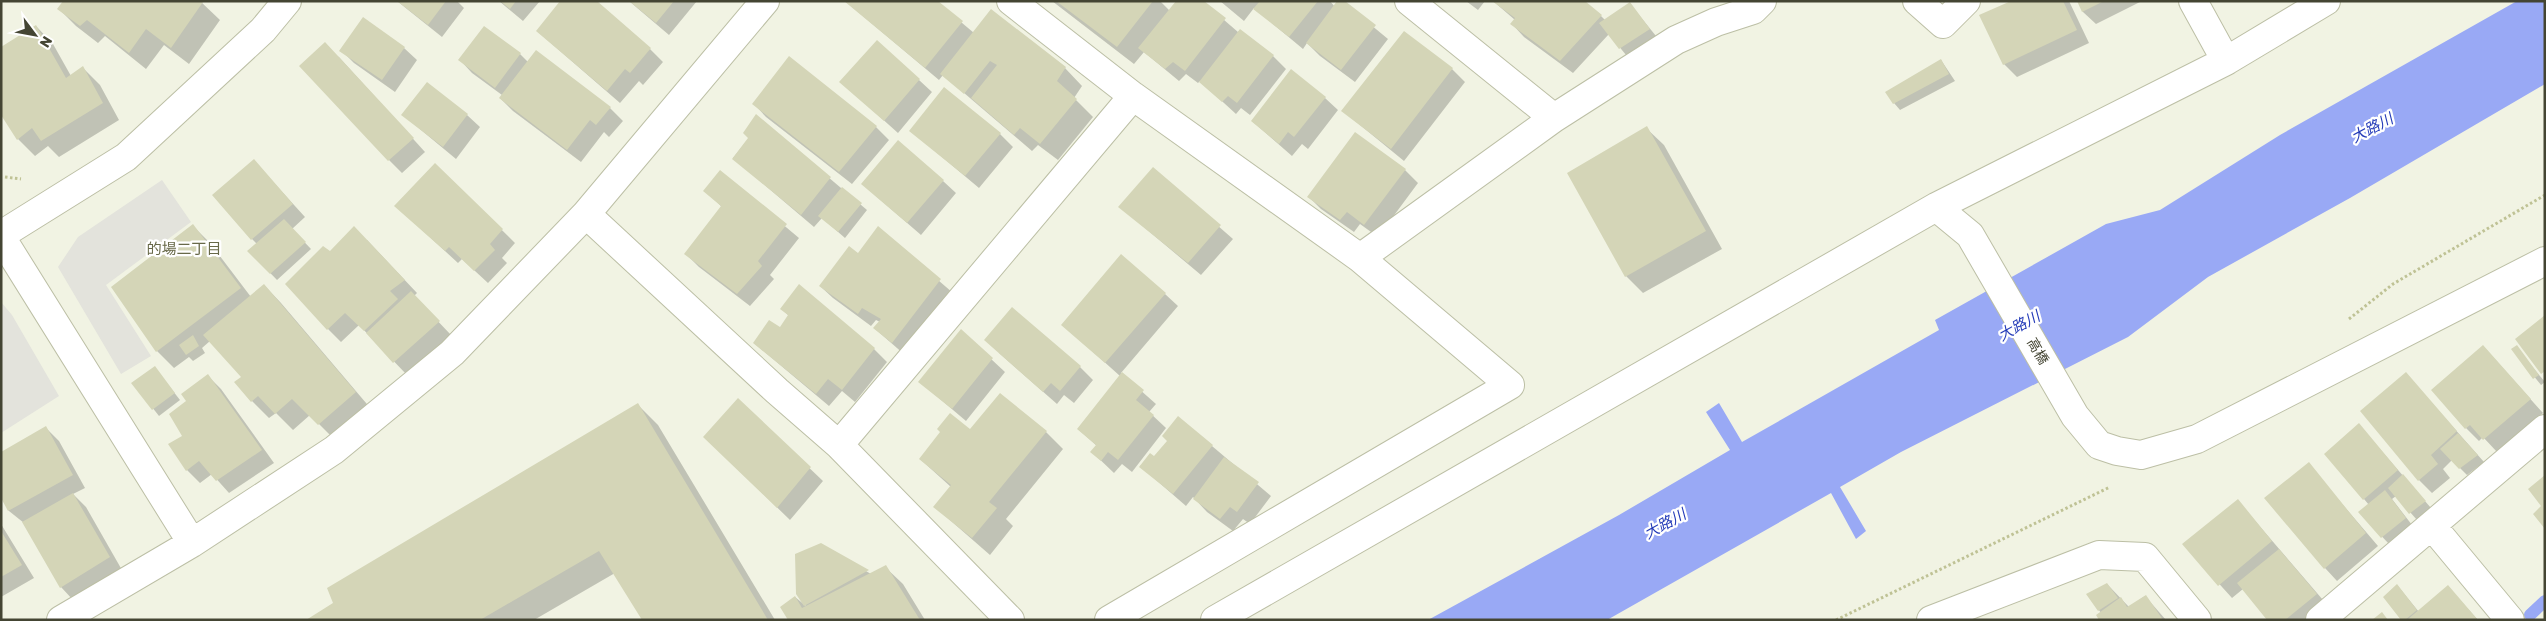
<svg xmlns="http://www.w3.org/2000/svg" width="2546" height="621" font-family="Rubik,'Noto Sans JP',sans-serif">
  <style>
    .parking { fill: #e3e3dc }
    .water { fill: #99a9f5 }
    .shadow { fill: #0003 }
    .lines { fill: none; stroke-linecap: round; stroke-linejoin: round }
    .stream { stroke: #99a9f5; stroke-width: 12 }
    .building { fill: #d4d5b7 }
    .minor-casing { stroke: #bcbfa5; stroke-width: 30 }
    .path { stroke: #bfc295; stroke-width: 3; stroke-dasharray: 2.5 2.5; stroke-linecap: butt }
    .minor { stroke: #fff; stroke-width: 28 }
    .labels { text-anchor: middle; stroke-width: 4.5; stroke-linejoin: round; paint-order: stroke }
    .street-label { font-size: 14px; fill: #444533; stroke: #fff }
    .water-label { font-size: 15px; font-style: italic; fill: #243bb8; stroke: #fff }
    .neighbourhood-label { font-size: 15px; fill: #686949; stroke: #fff }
  </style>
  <rect width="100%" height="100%" fill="#f1f3e3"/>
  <path class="parking" d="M162 180 191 222 106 285 151 356 121 374 58 267 78 237Z
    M1 302 12 315 59 396 1 433Z"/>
  <path class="water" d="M2517 1H2545V84L2350 198 2208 277 2128 337 1901 452 1840 487 1866 531 1856 539 1831 493 1607 620H1428L1619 515 1730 450 1706 412 1719 403 1742 442 1939 330 1935 320 2106 224 2160 210 2280 135Z"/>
  <path class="shadow" d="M200 1 220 20 189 64 164 45 146 69 105 36 98 43 76 26 59 9Z
    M397 1H457L464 8 442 37Z
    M499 1H540L523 21Z
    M629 1H697L669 35Z
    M845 1H936L974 33 992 11 1065 68 1082 86 1074 98 1093 117 1058 160 1038 145 1032 151 943 75 939 80Z
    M1052 1H1160L1170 11 1202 1 1238 32 1240 30 1273 56 1286 69 1250 115 1241 108 1236 114 1200 81 1198 83 1186 74 1179 81 1144 52 1134 64Z
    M1220 1H1330L1335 7 1342 1 1388 39 1355 82 1320 56 1307 43 1303 49 1254 8 1244 21Z
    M1466 1H1485L1478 10Z
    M1493 1 1601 16 1605 20 1630 4 1656 36 1626 55 1609 34 1573 73 1524 37 1512 24 1515 20Z
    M2014 1H2069L2089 43 2017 77 2004 64Z
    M2078 1H2142L2096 24 2083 12Z
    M36 26 53 44 71 76 83 68 100 85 119 120 59 157 48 146 35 156 18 139Z
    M537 31 650 49 663 62 643 85 639 81 620 103Z
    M404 48 417 60 395 92 354 63 341 50Z
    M520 54 528 62 610 108 623 121 609 137 604 132 581 162 513 111 500 98 502 95 472 73 460 60Z
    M338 56 425 152 402 173 389 160Z
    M1941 60 1955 81 1900 110 1894 103Z
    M1452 69 1465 82 1404 161 1343 111Z
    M919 80 932 92 898 133 841 82Z
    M1325 98 1338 110 1308 149 1302 144 1292 156 1252 121Z
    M754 104 876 127 889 140 852 184 766 117Z
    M403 115H467L480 127 456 159Z
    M756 116 867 210 845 238 822 218 814 227 733 158 749 138Z
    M1646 128 1664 145 1722 249 1643 293 1626 276Z
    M911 131 1000 134 1013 147 979 188Z
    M254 161 305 217 292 229 311 249 277 280 249 251 257 244 252 239Z
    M435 164 515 243 502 258 507 263 488 283 462 259 458 263 396 206Z
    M1153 169 1233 239 1201 275 1120 207Z
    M1405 170 1418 183 1378 237 1360 224 1354 232 1321 209 1308 196Z
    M720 172 799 238 770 275 774 279 750 306 699 267 686 254 722 207 705 191Z
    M943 181 956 193 921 235 876 196Z
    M193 226 210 243 251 297 264 285 281 303 372 410 336 441 310 415 293 430 276 413 269 418 252 401 242 377 210 341 202 348 205 353 193 361 189 357 174 368 157 351Z
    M878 228 953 293 905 355 874 328 880 322 876 320 871 326 833 298 820 286 858 255Z
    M367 240 417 293 414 296 451 335 407 375 359 325 341 342 328 329 330 253Z
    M1165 294 1178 306 1121 373 1156 404 1149 412 1166 428 1132 472 1122 464 1114 473 1092 452 1097 446 1078 429 1120 376 1063 325Z
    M782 309 874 349 887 362 855 402 842 391 829 406 754 343 780 329 789 316Z
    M961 331 1005 372 966 421 920 382Z
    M2483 346 2543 413 2497 452 2483 437 2479 441 2466 428Z
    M2516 347 2545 382 2541 385 2512 349Z
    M999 353 1080 367 1093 380 1074 403 1064 395 1057 404Z
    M155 368 180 400 159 416 133 383Z
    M2406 374 2484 462 2467 475 2452 460 2443 469 2450 478 2432 493 2419 480Z
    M208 376 221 389 274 463 229 493 212 474 200 483 187 470 184 436 188 402Z
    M1000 395 1046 432 1063 449 1006 519 1013 526 990 555 935 507 951 487 920 459 942 433 970 431Z
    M738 400 823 481 790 520 718 450Z
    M638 405 658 425 775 620H643L615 573 534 620H308Z
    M2359 425 2431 508 2417 520 2396 496 2392 499 2412 525 2389 544 2359 512 2369 505 2364 499Z
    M46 428 59 441 85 488 73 494 86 507 122 570 73 600 61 587 24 523 9 511 1 496Z
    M1168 441 1212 446 1271 496 1250 524 1243 519 1233 531 1207 512 1193 497 1186 506 1140 466 1154 458Z
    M2308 464 2378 546 2337 581 2325 568Z
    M2238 501 2329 607 2313 620H2268L2243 589 2232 598 2184 545Z
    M1 524 34 578 1 597Z
    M821 545 871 574 885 567 903 584 925 620H790L795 597 806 606 798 593Z
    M2107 584 2129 607 2145 596 2166 620H2101V613L2088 594Z
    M2397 585 2419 612 2448 587 2478 620H2403Z"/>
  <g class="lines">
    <path class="stream" d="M2530 615 2545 601"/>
  </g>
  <path class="building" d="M63 1H202L203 2 171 48 146 29 129 53 87 20 80 26 57 9Z
    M397 1H446L428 25Z
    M500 1H516L510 9Z
    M560 1H597L651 48 630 73 625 69 607 91 536 31Z
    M629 1H674L656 23Z
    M844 1H938L963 21 925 68Z
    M1056 1H1153L1117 47Z
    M1176 1H1204L1226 18 1185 71 1173 62 1165 69 1138 48Z
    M1260 1H1318L1289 37 1253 9Z
    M1337 1H1345L1376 25 1341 70 1306 43Z
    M1492 1H1585L1602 15 1560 61 1510 24 1515 18Z
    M2011 1H2063L2077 30 2003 65 1979 15Z
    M2077 1H2104L2082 12Z
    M1630 2 1650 29 1619 49 1599 23Z
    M991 9 1066 67 1057 81 1077 99 1040 144 1020 128 1014 135 971 98 997 65 990 61 964 94 940 74Z
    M363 17 405 47 382 80 339 51Z
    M36 25 66 78 83 66 103 103 41 141 32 128 17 140 1 115V47Z
    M484 26 521 53 495 88 458 60Z
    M1240 29 1274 55 1237 103 1228 96 1222 102 1199 82Z
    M1404 31 1453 68 1391 149 1341 111Z
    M877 40 920 79 884 121 839 82Z
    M325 42 414 138 388 161 299 66Z
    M536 50 611 107 596 125 590 120 567 150 499 98Z
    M789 56 877 126 839 172 752 104Z
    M1941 59 1949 74 1893 104 1885 92Z
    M1291 69 1326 97 1294 137 1288 132 1279 144 1251 121Z
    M427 82 468 114 443 147 401 115Z
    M944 87 1001 133 965 176 909 131Z
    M756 114 831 177 801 215 732 159 748 138 743 133Z
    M1647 126 1706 231 1625 277 1567 173Z
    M1355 132 1406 169 1364 225 1347 212 1340 220 1307 197Z
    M898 140 944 180 907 223 861 184Z
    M254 159 293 204 251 240 212 195Z
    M435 163 503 229 490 244 495 250 474 271 449 247 445 251 394 206Z
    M1153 167 1221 225 1188 263 1118 207Z
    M720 170 787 224 758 261 762 266 737 294 684 254 721 206 703 191Z
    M842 187 862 203 838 232 818 216Z
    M284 219 306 242 270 274 247 251Z
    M193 224 241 288 156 352 111 287Z
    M354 226 405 280 390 291 398 299 364 331 345 313 327 330 285 284 323 246 330 251Z
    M878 226 941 279 892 343 873 328 881 319 862 308 858 314 819 286 849 246 858 253Z
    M1121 254 1166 293 1105 363 1061 325Z
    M264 284 356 392 318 425 292 399 275 414 258 396 251 402 234 382 241 377 203 335Z
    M799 284 875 348 842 390 828 379 816 394 753 343 769 320 780 327 788 315 780 309Z
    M411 291 440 321 393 363 366 333Z
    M1012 307 1081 366 1060 391 1051 383 1043 392 984 340Z
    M2545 315V371L2541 374 2515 339Z
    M961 329 993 358 952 409 918 382Z
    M193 335 199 346 186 355 179 345Z
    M2483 345 2531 399 2483 440 2470 425 2465 429 2431 390Z
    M2517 345 2539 375 2533 379 2511 349Z
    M155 366 175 393 152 410 131 383Z
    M1122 372 1144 390 1136 400 1154 415 1118 460 1108 452 1101 461 1090 452 1096 445 1077 429Z
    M2406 372 2457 431 2431 455 2438 464 2418 481 2360 411Z
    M208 374 262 450 216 481 199 461 186 471 168 444 182 436 169 414 186 401 181 394Z
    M1000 393 1047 431 989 502 997 508 972 538 933 507 951 485 919 459 940 432 937 429 950 413 970 429Z
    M738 398 811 467 777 508 703 437Z
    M638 403 768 620H642L599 551 480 620H306L333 603 327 588Z
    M1178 416 1213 445 1173 494 1139 467 1150 453 1154 456 1167 441 1162 436Z
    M2359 423 2398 470 2363 500 2324 454Z
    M46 426 73 475 8 511 1 498V452Z
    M2458 433 2478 455 2459 469 2440 449Z
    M1224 457 1259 482 1237 512 1230 507 1220 519 1193 499Z
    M2309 462 2366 533 2324 569 2264 498Z
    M2403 474 2426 501 2409 514 2388 488Z
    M2545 475V529L2533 514 2541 506 2528 489Z
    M2385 490 2406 518 2381 538 2358 512Z
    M73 493 110 557 60 588 22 522Z
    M2238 499 2272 541 2218 586 2182 544Z
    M1 531 22 565 1 577Z
    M821 543 869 570 804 606 796 594 795 554Z
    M2279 549 2317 594 2285 620H2267L2237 583Z
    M886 565 920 620H788L780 607 795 596 802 608Z
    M2107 583 2118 598 2098 611 2086 594Z
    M2397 584 2417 610 2405 620H2401L2383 597Z
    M2448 585 2478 620H2407Z
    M2146 595 2163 620H2099L2096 615 2121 597 2127 607Z
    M2382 612 2388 620H2372Z"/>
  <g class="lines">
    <g class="minor-casing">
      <path id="minor" d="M1011 1 1133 96 1360 258 1510 385 1109 620
        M1409 1 1554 118
        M1917 1 1943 24 1966 1
        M2193 1 2226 61
        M1936 207 1970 235 2075 416 2099 445 2117 451 2141 455 2197 439 2545 261
        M586 214 777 391 839 445 1010 620
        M1 235 126 157 263 30 287 1
        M1 237 192 543
        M1360 258 1554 118 1676 40 1716 22 1753 10 1762 1
        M839 445 1133 96
        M2432 526 2510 620
        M61 620 192 543 334 450 452 353 586 214 765 1
        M1215 620 1936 207 2226 61 2326 1
        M1931 620 2099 555 2145 557 2197 620
        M2320 620 2545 429"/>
    </g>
    <path class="path" d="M5 177 21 179
      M2349 319 2393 284 2545 195
      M1836 620 2110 487"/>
    <use href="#minor" class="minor"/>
  </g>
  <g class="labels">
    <g class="street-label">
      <text transform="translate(2038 351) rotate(60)" y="5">高橋</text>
    </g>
    <g class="water-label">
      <text transform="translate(2372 128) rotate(-28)" y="5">大路川</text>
      <text transform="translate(2019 326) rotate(-29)" y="5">大路川</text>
      <text transform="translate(1665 524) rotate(-29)" y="5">大路川</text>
    </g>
    <g class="neighbourhood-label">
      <text x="184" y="254">的場二丁目</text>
    </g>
  </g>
  <rect width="2546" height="621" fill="none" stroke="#444533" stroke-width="5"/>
  <g transform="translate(35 35) rotate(122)" stroke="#ffffff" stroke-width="4" paint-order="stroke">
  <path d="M0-4L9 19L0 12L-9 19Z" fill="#444533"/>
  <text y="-8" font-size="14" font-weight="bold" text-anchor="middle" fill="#444533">N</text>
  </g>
</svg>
